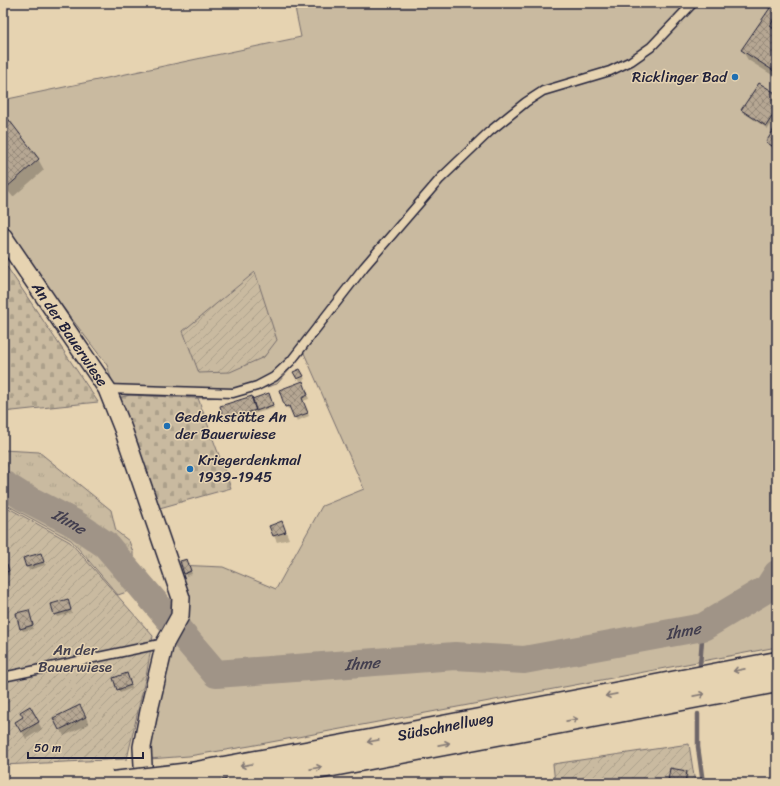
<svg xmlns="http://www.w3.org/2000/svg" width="780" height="786" font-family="Sriracha,sans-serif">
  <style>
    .grass { fill: url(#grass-tufts); stroke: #766e6e }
    .cemetery { fill: url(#cemetery-stones); stroke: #766e6e }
    .park { fill: #c9baa0; stroke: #766e6e }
    .garden { fill: url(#garden-furrows); stroke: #766e6e }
    .shadow { fill: #0003 }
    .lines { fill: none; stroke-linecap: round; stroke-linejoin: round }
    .stream { stroke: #6e6669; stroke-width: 4.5 }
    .river { stroke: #a09487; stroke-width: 28 }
    .building { fill: url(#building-cross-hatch); stroke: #22223b }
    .service-casing { stroke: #22223b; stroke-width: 11 }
    .minor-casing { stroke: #22223b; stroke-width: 20 }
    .trunk-casing { stroke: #22223b; stroke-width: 25 }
    .service { stroke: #e6d3b1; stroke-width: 8 }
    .minor { stroke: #e6d3b1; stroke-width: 17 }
    .trunk { stroke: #e6d3b1; stroke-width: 22 }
    .trunk-bridge-casing { stroke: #22223b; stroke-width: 25; stroke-linecap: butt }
    .trunk-bridge { stroke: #e6d3b1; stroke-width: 22 }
    .oneway { stroke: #847a76 }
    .poi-dot { fill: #1f6fb2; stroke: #e6d3b1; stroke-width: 1.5 }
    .labels { text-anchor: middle; stroke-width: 3; stroke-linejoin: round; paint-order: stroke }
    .poi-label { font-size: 15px; fill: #22223b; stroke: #e6d3b1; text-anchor: start }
    .street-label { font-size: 15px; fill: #22223b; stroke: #e6d3b1 }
    .park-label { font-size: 15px; fill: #43404f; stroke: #e6d3b1 }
    .water-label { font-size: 16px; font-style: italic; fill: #423e4e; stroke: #e6d3b1 }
  </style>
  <defs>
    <pattern id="grass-tufts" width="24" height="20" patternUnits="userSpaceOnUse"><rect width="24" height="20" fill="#c9baa0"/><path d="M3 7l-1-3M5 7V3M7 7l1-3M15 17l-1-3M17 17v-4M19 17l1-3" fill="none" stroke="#aca08b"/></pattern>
    <pattern id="cemetery-stones" width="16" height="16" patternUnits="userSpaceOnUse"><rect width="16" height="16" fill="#c9baa0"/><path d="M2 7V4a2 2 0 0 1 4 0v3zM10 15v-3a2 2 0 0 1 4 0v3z" fill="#aca08b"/></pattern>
    <pattern id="garden-furrows" width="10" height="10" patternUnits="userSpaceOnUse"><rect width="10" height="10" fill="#c9baa0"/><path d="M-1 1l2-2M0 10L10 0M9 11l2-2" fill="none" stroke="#aca08b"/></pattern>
    <pattern id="building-cross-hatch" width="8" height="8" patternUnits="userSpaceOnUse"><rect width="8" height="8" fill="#b6a793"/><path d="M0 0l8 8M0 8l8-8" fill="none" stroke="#948879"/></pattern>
  </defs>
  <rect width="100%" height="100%" fill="#e6d3b1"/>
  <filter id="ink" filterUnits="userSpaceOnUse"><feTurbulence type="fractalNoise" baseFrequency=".025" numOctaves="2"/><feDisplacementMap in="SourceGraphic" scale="8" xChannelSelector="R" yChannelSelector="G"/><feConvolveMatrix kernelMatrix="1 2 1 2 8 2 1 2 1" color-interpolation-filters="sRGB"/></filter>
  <g filter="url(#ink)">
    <path class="grass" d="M3 450 39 452 111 510 116 531 129 541 133 552V572L107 541 76 520 26 494 3 479Z
      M3 487 21 499 74 525 105 547 138 588 118 595 71 540 3 503Z"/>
    <path class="cemetery" d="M3 261 98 402 3 412Z
      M130 395 198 398 231 488 156 509 117 398Z"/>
    <path class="park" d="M294 3H777V647L250 746 189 756 149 759V748L172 644 177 565 223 567 276 589 322 506 364 489 304 353 277 384 232 397 198 398 130 395 117 398 107 365 40 277 3 220V100L301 37Z"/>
    <path class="garden" d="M255 272 277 340 264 357 230 372 199 373 183 331Z
      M3 505 70 542 153 636 147 671 127 759 3 765Z
      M689 744 695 783H555L553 764Z"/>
    <path class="shadow" d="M769 3H777V78L748 60 742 50 770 10 768 6Z
      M777 96V114L768 129 744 113 742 110Z
      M3 113 38 159 44 170 13 197 3 185Z
      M777 127V151L769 145 767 142Z
      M300 370 305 379 300 381 295 372Z
      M303 382 309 399 303 401 309 416 297 421 291 408 288 409 286 406Z
      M270 397 274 408 227 422 225 419 253 400Z
      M282 522 289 539 277 542 274 536Z
      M41 554 45 565 29 570 27 567Z
      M188 563 192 574 186 576 185 573Z
      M3 566 8 568 10 575 3 576Z
      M68 601 72 613 57 617 55 614Z
      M30 614 33 629 23 631 21 628Z
      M127 674 132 688 120 693 114 678Z
      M30 708 42 729 26 739 17 722 24 718Z
      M84 713 89 724 64 736 55 719Z
      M686 771 688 774 687 783H670L669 781Z"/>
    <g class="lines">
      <path class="stream" d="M700 665 703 627
        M698 714V747L703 783"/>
      <path class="river" id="s1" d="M3 484 22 496 74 523 106 545 216 674 455 656 524 660 703 627 768 588 777 574"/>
    </g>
    <path class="building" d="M768 3H777V14L770 26 777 31V73L741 50 770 8 766 6Z
      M759 83 777 94V109L766 126 741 110Z
      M3 112 39 159 6 188 3 183Z
      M776 126H777V149L766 142Z
      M300 369 304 376 297 379 293 372Z
      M303 381 308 395 302 398 308 413 294 418 289 406 285 407 279 390Z
      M269 393 273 405 256 411 252 399Z
      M252 396 256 410 224 420 220 406Z
      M282 521 286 532 273 536 269 526Z
      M41 553 44 562 26 567 23 558Z
      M187 559 191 571 184 574 180 561Z
      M7 564 9 571 3 573V565Z
      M68 599 71 610 54 615 51 604Z
      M29 610 33 625 20 629 16 613Z
      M127 673 131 685 117 690 113 678Z
      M80 705 86 717 59 730 53 718Z
      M30 706 39 722 21 732 15 722 23 717 20 712Z
      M670 768 687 771 685 783 668 781Z"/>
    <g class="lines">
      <g class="service-casing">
        <path id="service" d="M107 389 233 393 257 386 274 377 291 361 364 267 440 179 489 132 526 102 543 91 610 71 631 61 651 47 693 3
          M3 677 165 643"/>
      </g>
      <g class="minor-casing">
        <g id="minor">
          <path id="s2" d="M3 236 107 389 123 429 181 598 180 616 165 643 150 706 142 747 144 783"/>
        </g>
      </g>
      <g class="trunk-casing">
        <g id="trunk">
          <path id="s3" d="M191 774 344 746 777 663"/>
          <path d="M237 783 777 681"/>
        </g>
      </g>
      <use href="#service" class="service"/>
      <use href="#minor" class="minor"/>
      <use href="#trunk" class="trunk"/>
      <g class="trunk-bridge-casing">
        <path id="trunk-bridge" d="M113 783 191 774"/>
      </g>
      <use href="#trunk-bridge" class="trunk-bridge"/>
    </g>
    <defs><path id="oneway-shaft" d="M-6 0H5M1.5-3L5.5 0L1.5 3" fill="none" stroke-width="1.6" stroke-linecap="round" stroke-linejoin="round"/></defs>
    <g class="oneway">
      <use href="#oneway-shaft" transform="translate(739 670) rotate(169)"/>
      <use href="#oneway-shaft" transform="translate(611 695) rotate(169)"/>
      <use href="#oneway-shaft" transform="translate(699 695) rotate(-11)"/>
      <use href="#oneway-shaft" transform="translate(572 720) rotate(-11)"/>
      <use href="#oneway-shaft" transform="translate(373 741) rotate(169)"/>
      <use href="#oneway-shaft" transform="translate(444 744) rotate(-11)"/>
      <use href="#oneway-shaft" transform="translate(246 765) rotate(170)"/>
      <use href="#oneway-shaft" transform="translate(316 768) rotate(-11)"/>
    </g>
  </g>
  <g class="poi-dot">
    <circle cx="735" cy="77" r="4"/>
    <circle cx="167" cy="426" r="4"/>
    <circle cx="190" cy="469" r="4"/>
  </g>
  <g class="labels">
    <g class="poi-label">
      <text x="727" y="82" text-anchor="end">Ricklinger Bad</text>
      <text x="175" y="422">Gedenkstätte An<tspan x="175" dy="17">der Bauerwiese</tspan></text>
      <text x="198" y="465">Kriegerdenkmal<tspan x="198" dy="17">1939-1945</tspan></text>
    </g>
    <g class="street-label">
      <text dy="5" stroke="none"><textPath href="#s2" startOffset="119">An der Bauerwiese</textPath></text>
      <text dy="5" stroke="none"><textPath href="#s3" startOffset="259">Südschnellweg</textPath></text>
    </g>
    <g class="park-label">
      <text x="75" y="655">An der<tspan x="75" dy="17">Bauerwiese</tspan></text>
    </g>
    <g class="water-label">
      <text dy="6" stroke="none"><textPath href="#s1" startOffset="76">Ihme</textPath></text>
      <text dy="6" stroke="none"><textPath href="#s1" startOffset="760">Ihme</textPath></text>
      <text dy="6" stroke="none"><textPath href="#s1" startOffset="436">Ihme</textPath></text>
    </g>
  </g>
  <rect width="780" height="786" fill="none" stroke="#e6d3b1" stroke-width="16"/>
  <rect x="8" y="8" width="764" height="770" fill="none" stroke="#22223b" stroke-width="1.5" filter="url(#ink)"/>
  <path d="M28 752v6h115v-6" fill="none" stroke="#22223b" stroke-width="2"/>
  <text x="34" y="752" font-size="12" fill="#22223b" stroke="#e6d3b1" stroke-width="3" paint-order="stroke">50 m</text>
</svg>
